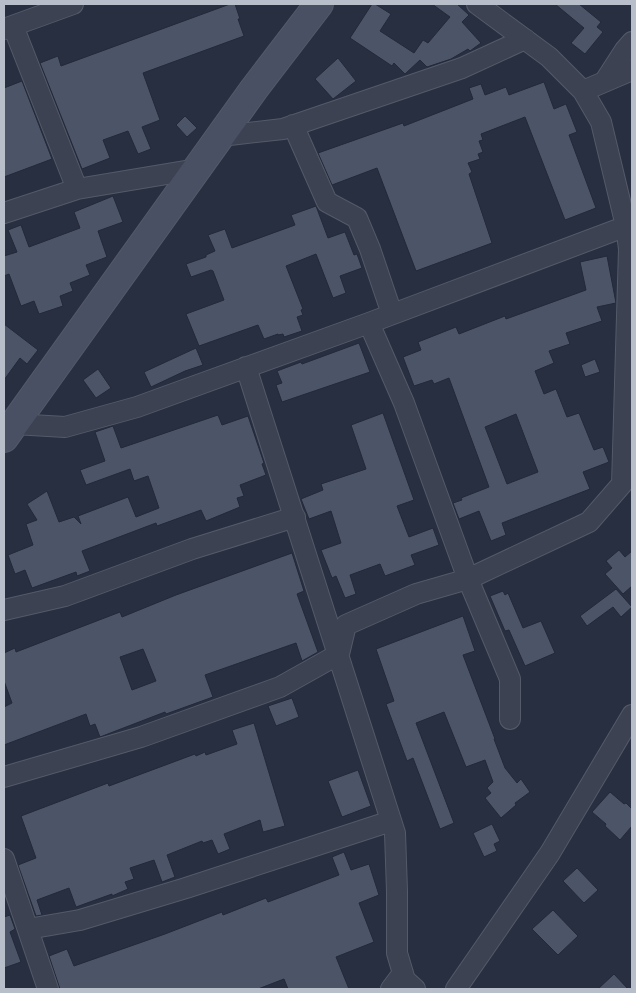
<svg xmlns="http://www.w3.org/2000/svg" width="636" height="993" font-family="'DejaVu Sans',sans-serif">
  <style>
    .building { fill: #4c5468; stroke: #232938; fill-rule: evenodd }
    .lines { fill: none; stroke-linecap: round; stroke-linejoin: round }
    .street-casing { stroke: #545a68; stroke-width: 22 }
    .secondary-casing { stroke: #545a68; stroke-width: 30 }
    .street { stroke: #3c4251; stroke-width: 20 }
    .secondary { stroke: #4a5064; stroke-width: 28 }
  </style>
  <rect width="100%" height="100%" fill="#282f41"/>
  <path class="building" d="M230 4H235L240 19H238L244 36 143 73 160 120 142 127 151 149 138 154 128 131 103 140 110 158 82 169 40 63 58 56 61 66Z
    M372 4H375L391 14 380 31 414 53 423 40 428 43 450 17 432 4H457L469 15 462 22 481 43 470 51 468 49 451 59 427 67 420 60 405 74 394 63 392 66 350 38Z
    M555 4H579L601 22 597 27 603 32 585 54 571 43 584 28Z
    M338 58 356 81 333 99 315 79Z
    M22 81 52 159 4 177V88Z
    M544 82 554 109 566 104 577 132 569 135 596 208 565 220 525 117 481 134 483 140 479 141 483 152 478 154 480 159 468 163 472 172 469 174 492 243 416 271 377 168 332 185 318 153 403 123 404 126 473 99 469 88 481 84 485 95 506 87 509 95Z
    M185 116 197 128 187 137 176 125Z
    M113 196 123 222 98 231 107 257 86 265 90 275 70 283 73 291 60 296 63 306 39 314 34 301 21 306 9 274 4 276V256L17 252 8 230 21 225 29 247 80 228 74 212Z
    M316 206 328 238 345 232 354 255 357 254 362 268 340 276 346 293 333 298 316 254 286 266 303 309 301 310 303 315 297 317 302 331 284 337 283 334 278 335V334L264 339 258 325 199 346 186 314 224 300 213 271 211 270 191 277 186 264 206 257V255L215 251 208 235 225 229 232 248 295 225 291 215Z
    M607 256 616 303 597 307 602 321 566 333 570 344 549 351 554 363 535 371 544 394 556 389 567 417 579 413 594 450 603 447 609 462 583 472 590 489 502 523 506 535 491 541 479 511 459 519 453 503 462 500 461 498 489 487 449 378 434 384 432 380 414 386 403 357 421 350 418 342 456 327 459 334 505 316 506 319 586 290 580 262ZM516 414 538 472 507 484 485 427Z
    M4 324 38 350 27 364 20 358 4 380Z
    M359 343 370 372 282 402 276 385 282 383 277 371 301 362 302 364Z
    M196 348 203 365 185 371 151 387 144 372Z
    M595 359 600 372 585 377 581 365Z
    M98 369 111 388 96 398 83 380Z
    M383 413 414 500 397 506 409 537 433 528 439 545 411 555 415 565 385 576 380 564 350 575 356 594 345 598 336 576 332 578 321 550 341 543 331 511 309 519 301 499 323 490 321 484 366 469 351 425Z
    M218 415 222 425 248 416 264 463 262 464 266 475 240 485 244 496 237 498 240 507 206 521 201 510 157 526 156 523 82 551 90 571 77 576 76 572 32 588 25 570 15 574 8 555 33 545 26 524 37 520 27 504 47 491 59 522 74 517 81 524 78 516 128 497 136 517 159 508 148 476 134 481 130 469 86 485 80 470 105 461 95 432 113 426 121 448Z
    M619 550 625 557 632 551V586L623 594 605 574 612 568 606 561Z
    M292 553 304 591 297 594 318 652 302 661 296 643 205 675 213 697 166 714 165 712 100 737 95 724 90 726 86 714 4 745V707L12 703 4 681V653L15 648 16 652 120 612 122 617 176 595ZM143 649 156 681 132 690 120 657Z
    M616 589 632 607 621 617 613 607 587 626 580 616Z
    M503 591 505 595 508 593 523 628 541 621 555 653 525 666 509 630 505 631 490 596Z
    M463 616 475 651 463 655 495 739H494L505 768 517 783 521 779 530 792 515 803 516 805 501 818 485 798 491 793 487 788 493 782 485 760 466 767 444 712 416 723 454 823 440 829 413 758 407 761 386 704 394 701 376 649Z
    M292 698 299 717 276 726 268 706Z
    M254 723 285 826 263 832 260 820 224 834 230 849 218 854 212 840 203 843 202 841 167 855 175 877 162 882 154 860 130 868 134 879 125 882 128 889 112 896V894L76 907 69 888 37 900 42 915 36 916 18 865 36 858 21 816 108 783 109 786 195 754 196 756 205 752 206 755 237 744 232 730Z
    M358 770 371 806 342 817 328 781Z
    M610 792 624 804 626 803 632 809V826L620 840 605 826 606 824 592 812Z
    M492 824 500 841 494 844 497 851 484 857 473 833Z
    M344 852 351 870 369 864 379 895 359 903 374 942 336 957 349 989H288L284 979 258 989H60L49 956 67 949 74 966 165 934 222 912 223 915 266 898 268 902 339 875 332 857Z
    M577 868 598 890 584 903 563 881Z
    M553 910 578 936 558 955 532 929Z
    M10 915 15 929 10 932 21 962 4 968V917Z
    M614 974 628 989H598Z"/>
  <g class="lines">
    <g class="street-casing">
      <path id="street" d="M13 26 77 189
        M4 29 73 4
        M605 81 625 50 632 42
        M583 91 632 70
        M293 125 327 202 357 218 370 249 392 314
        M221 136 283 129 462 68 525 39
        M4 213 77 189 197 169
        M369 323 404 403 468 579 510 679V719
        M246 367 395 833 397 891V953L405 980 415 989
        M5 426 14 424 65 427 137 407 369 323 632 224
        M4 610 65 596 192 549 295 517
        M4 777 141 737 280 687 339 654 346 625 416 594 468 579 589 522 622 484 629 249 626 226 601 122 583 91 549 57 477 4
        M4 859 48 989
        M28 929 80 920 186 888 391 821
        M391 989 403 973
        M456 989 550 853 632 715"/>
    </g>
    <g class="secondary-casing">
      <path id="secondary" d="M4 438 254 89 319 4"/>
    </g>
    <use href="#street" class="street"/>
    <use href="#secondary" class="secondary"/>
  </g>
  <rect width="636" height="993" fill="none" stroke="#b9becb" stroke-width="10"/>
</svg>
